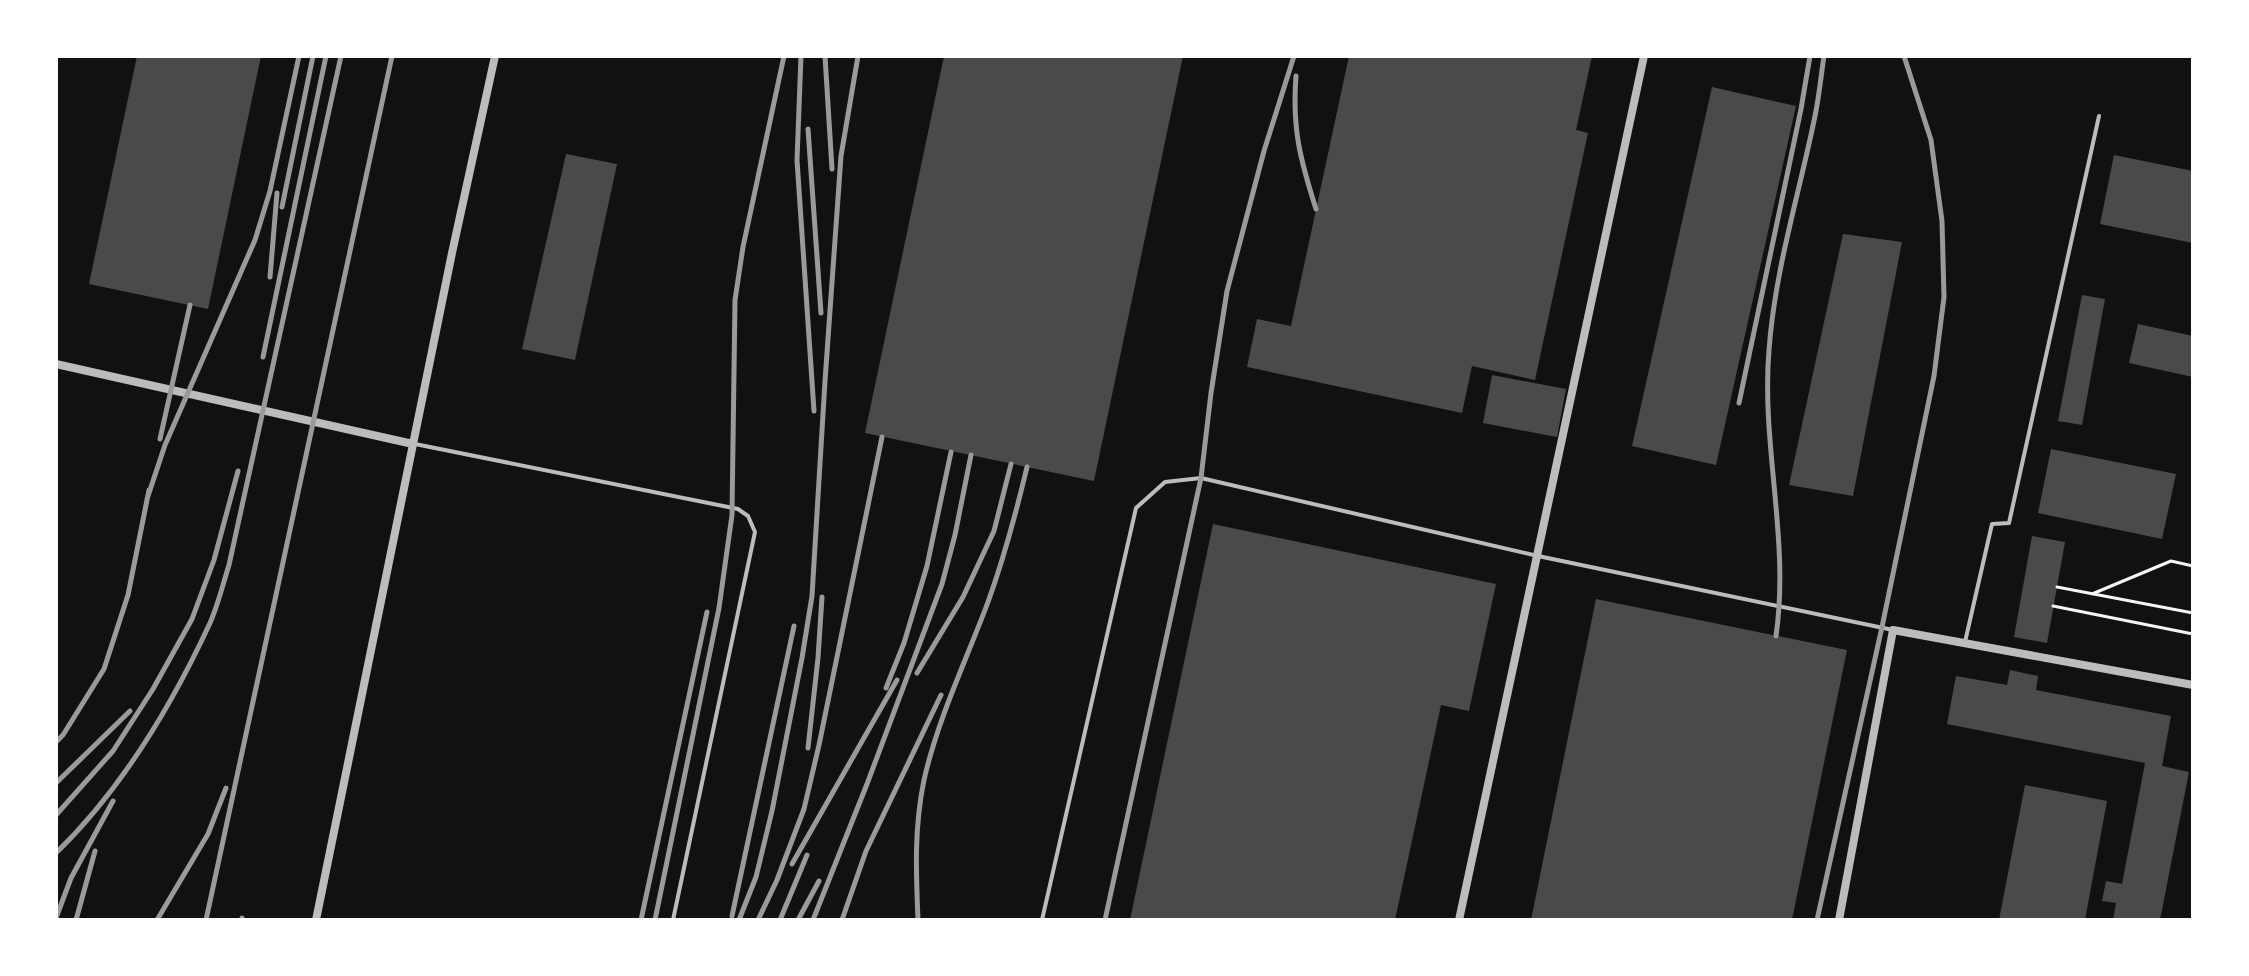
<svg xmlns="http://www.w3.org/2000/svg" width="2249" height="976" font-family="'Source Serif 4',serif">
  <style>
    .building { fill: #4a4a4a }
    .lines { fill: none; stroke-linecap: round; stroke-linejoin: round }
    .path { stroke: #f5f5f5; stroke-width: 3 }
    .service { stroke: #bcbcbc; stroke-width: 4 }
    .minor { stroke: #bcbcbc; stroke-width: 8 }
    .rail { stroke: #9a9a9a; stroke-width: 5 }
  </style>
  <rect width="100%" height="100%" fill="#111"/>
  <path class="building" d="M137 56H261L208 309 89 284Z
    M944 56H1183L1094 481 865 433Z
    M1349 56H1592L1576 130 1588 133 1535 380 1472 366 1462 413 1247 367 1257 319 1291 326Z
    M1712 87 1796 106 1716 465 1632 446Z
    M566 154 617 164 575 360 522 349Z
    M2114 155 2193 171V243L2100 224Z
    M1843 234 1902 242 1853 496 1789 485Z
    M2082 295 2105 299 2082 425 2058 421Z
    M2138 324 2193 336V377L2129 363Z
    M1492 375 1566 389 1557 437 1483 423Z
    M2051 449 2176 474 2162 539 2038 513Z
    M1213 524 1496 584 1469 711 1441 705 1395 920H1130Z
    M2032 536 2065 542 2047 643 2014 637Z
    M1596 599 1847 650 1792 920H1531Z
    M2010 670 2038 676 2036 690 2171 716 2162 766 2189 772 2160 920H2113L2116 903 2102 901 2106 881 2122 884 2145 763 1947 724 1956 676 2007 685Z
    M2025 785 2107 801 2085 920H1999Z"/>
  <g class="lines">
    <path class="path" d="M2057 587 2193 613
      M2092 594 2171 561 2193 566
      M2053 606 2193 634"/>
    <path class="service" d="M415 444 738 509 748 516 755 532 673 920
      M1965 642 1992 524 2009 523 2099 116
      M1042 920 1136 508 1165 482 1201 478 1538 556 1893 630"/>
    <path class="minor" d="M56 364 413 444
      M316 920 452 253 495 56
      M1459 920 1644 56
      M1839 920 1893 630 2193 685"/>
    <path class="rail" d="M801 56 797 160 814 411
      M825 56 832 169
      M1296 76C1292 128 1300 159 1316 209
      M808 129 821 313
      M282 207 313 56
      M270 277 277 193
      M263 357 326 56
      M1739 403 1801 109 1810 56
      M160 439 190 305
      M147 499 165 445 255 240 270 191 299 56
      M1776 636C1790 540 1761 445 1769 350 1775 269 1799 195 1815 116 1819 97 1821 76 1824 56
      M917 673 963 597 994 531 1011 464
      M886 688 904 643 927 566 951 452
      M56 742 63 735 104 669 128 595 149 490
      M808 748 818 658 822 597
      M56 783 130 711
      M56 815 113 751 153 689 192 619 214 560 238 471
      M56 853C121 790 172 705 210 623 218 605 223 584 229 565L341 56
      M792 864 897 680
      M732 916 794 626
      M56 918 71 878 113 801
      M76 920 95 851
      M157 920 208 834 226 788
      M206 920 392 56
      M242 920V918
      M641 920 707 612
      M655 920 719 608 732 515 735 300 743 247 784 56
      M739 920 756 877 772 811 802 658 812 596 825 381 841 156 858 56
      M758 920 777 880 804 809 819 745 882 437
      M780 920 807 855
      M798 920 819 881
      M813 920 867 784 942 584 955 535 971 455
      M842 920 866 851 941 695
      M918 920C916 872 914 828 924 780 938 718 966 661 988 602 1004 558 1016 513 1027 467
      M1105 920 1201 478 1211 393 1227 291 1264 151 1294 56
      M1817 920 1882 627 1934 376 1944 297 1942 221 1931 140 1904 56"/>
  </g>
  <rect width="2249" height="976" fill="none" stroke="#ffffff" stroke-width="116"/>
</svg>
